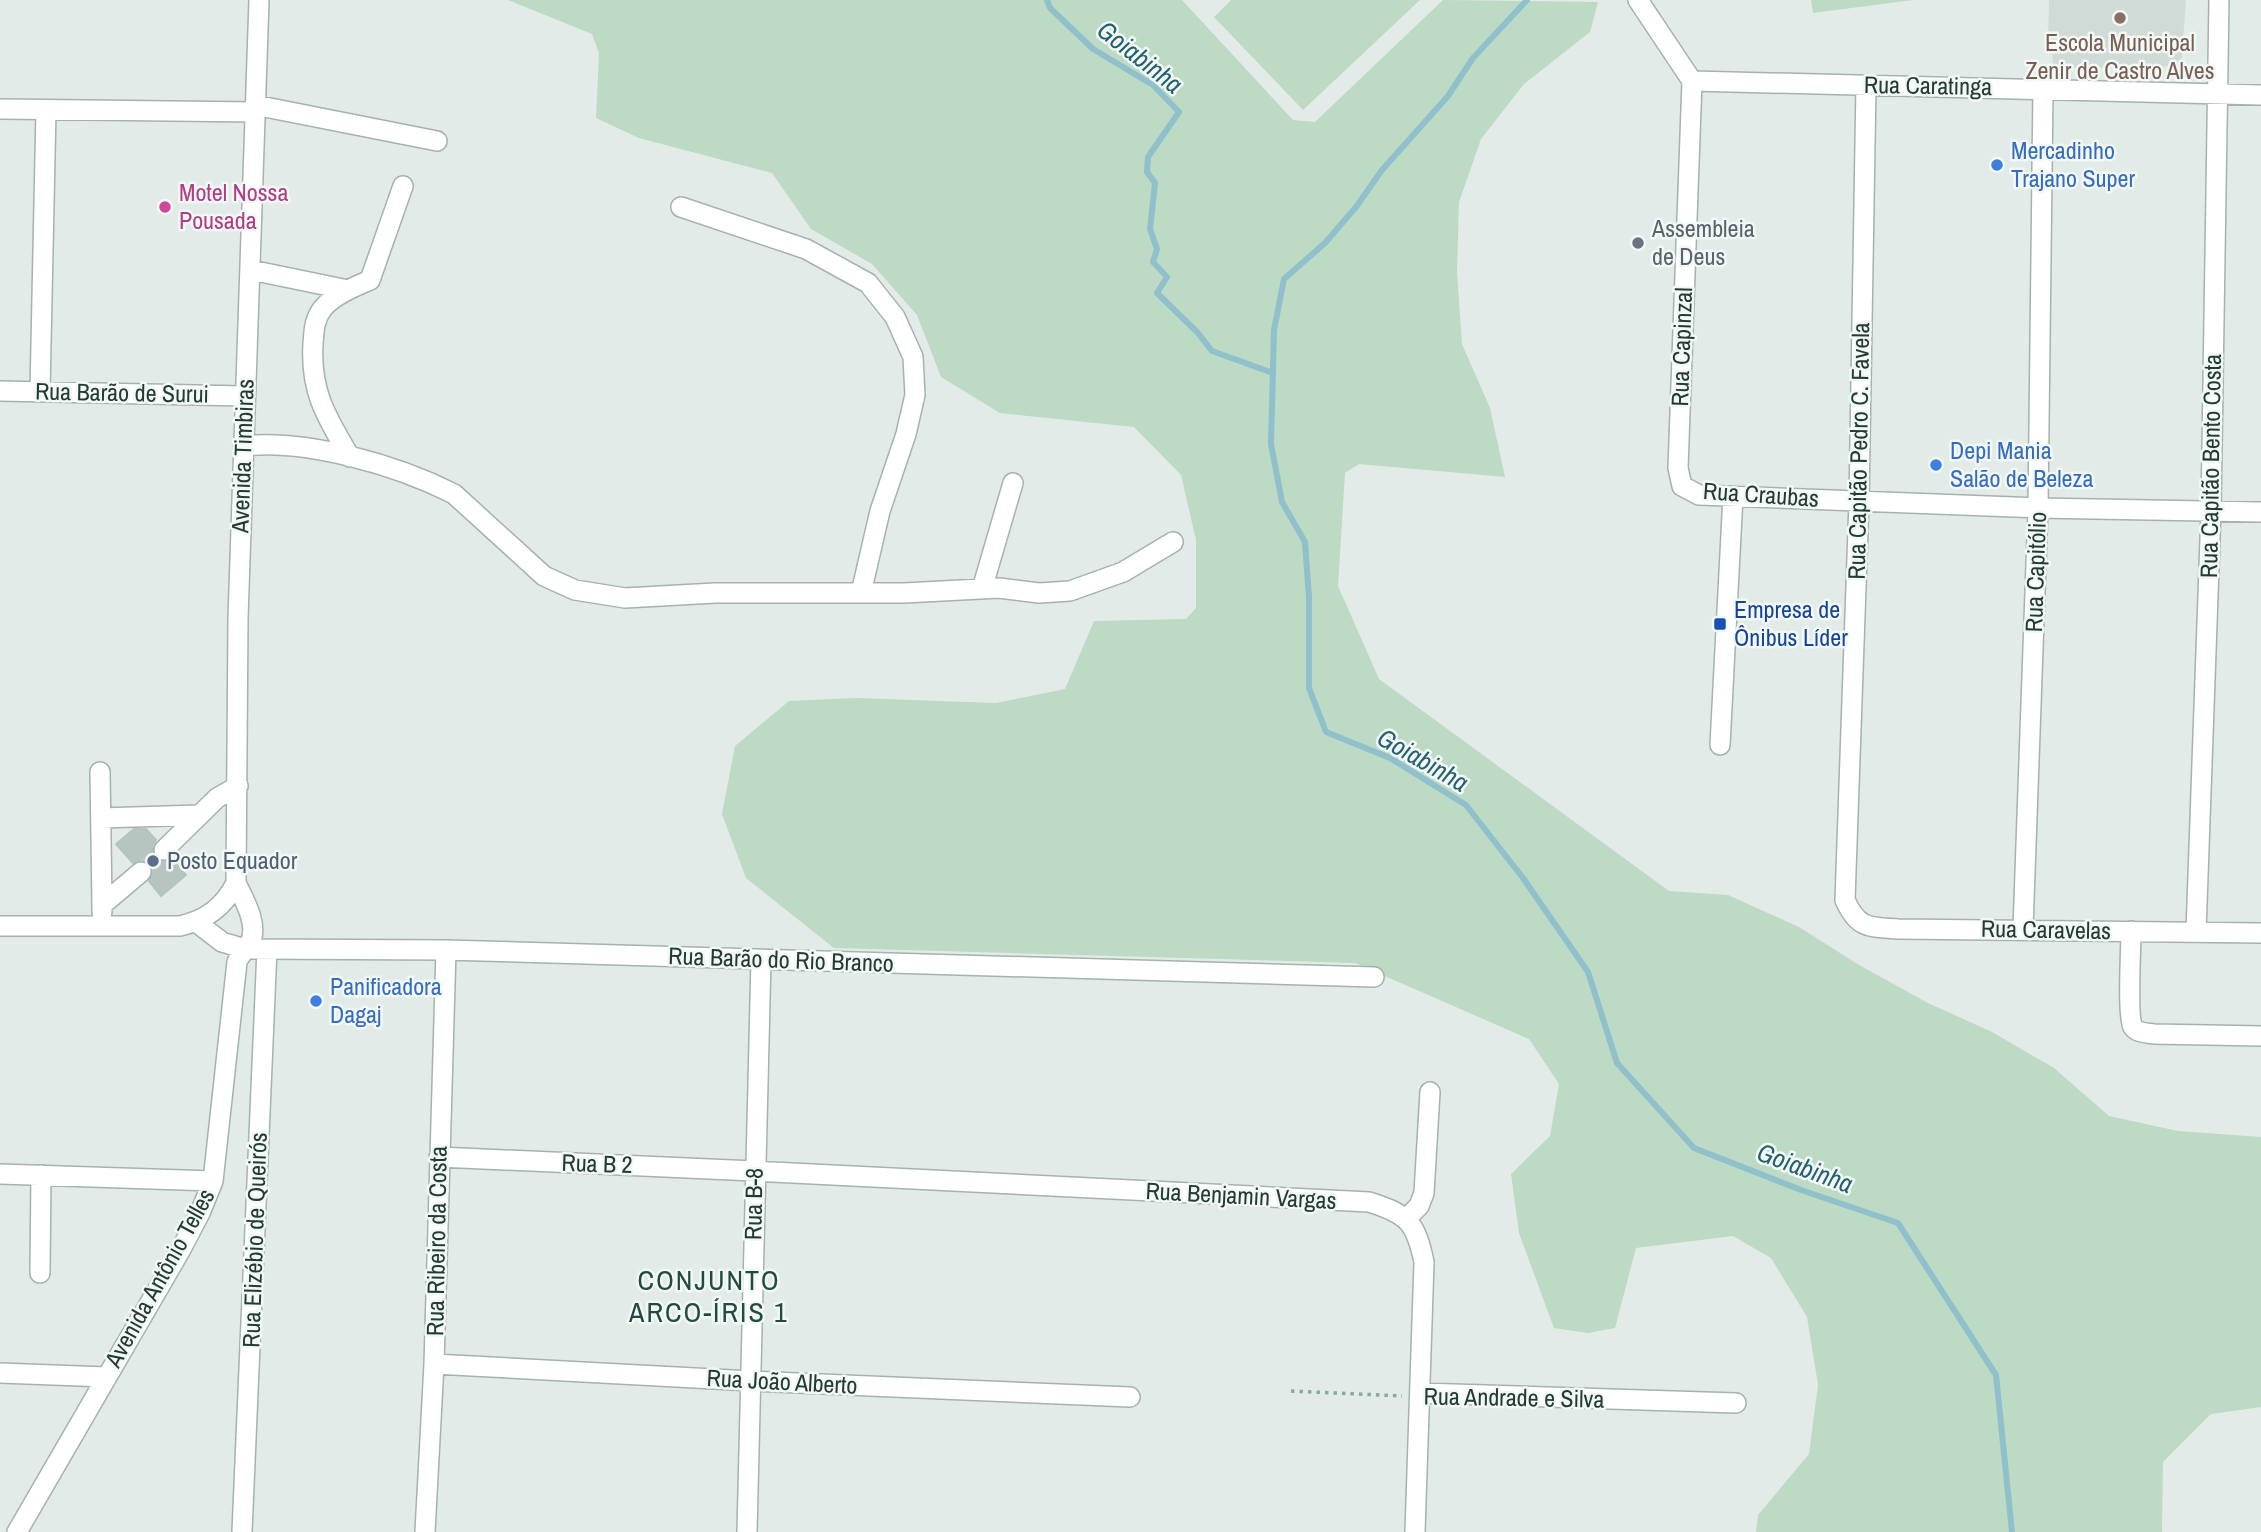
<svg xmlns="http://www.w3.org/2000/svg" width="2261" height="1532" font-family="'Archivo Narrow',sans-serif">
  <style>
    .built { fill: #d0dad6 }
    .green { fill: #bddac5 }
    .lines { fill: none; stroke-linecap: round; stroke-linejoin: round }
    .stream { stroke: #8fc0cb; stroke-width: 6 }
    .building { fill: #b7c5c0; stroke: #b5c4be; stroke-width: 2 }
    .minor-tunnel { stroke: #bcc8c3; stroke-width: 19; stroke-dasharray: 19 10; stroke-linecap: butt }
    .minor-casing { stroke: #a5b2ae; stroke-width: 22 }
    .path { stroke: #85aba0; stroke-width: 3.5; stroke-dasharray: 3.5 5; stroke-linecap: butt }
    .minor { stroke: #fff; stroke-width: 19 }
    .education-dot { fill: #8d6e63; stroke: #f2f8f5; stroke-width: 2.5 }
    .shop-dot { fill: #3f7fe0; stroke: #f2f8f5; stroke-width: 2.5 }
    .hotel-dot { fill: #d1479c; stroke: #f2f8f5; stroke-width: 2.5 }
    .worship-dot { fill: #6b7280; stroke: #f2f8f5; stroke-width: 2.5 }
    .transit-dot { fill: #1a4fb4; stroke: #f2f8f5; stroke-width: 2.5 }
    .service-dot { fill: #5c6f8a; stroke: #f2f8f5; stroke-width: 2.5 }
    .labels { text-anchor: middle; stroke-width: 5; stroke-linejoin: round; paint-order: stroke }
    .education-label { font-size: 24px; fill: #785e54; stroke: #f2f8f5 }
    .street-label { font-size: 24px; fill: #243a35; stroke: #f2f8f5 }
    .shop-label { font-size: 24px; fill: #366cbe; stroke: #f2f8f5; text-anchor: start }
    .hotel-label { font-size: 24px; fill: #b23c85; stroke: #f2f8f5; text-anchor: start }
    .worship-label { font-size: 24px; fill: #5b616d; stroke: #f2f8f5; text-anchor: start }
    .transit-label { font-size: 24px; fill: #164399; stroke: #f2f8f5; text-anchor: start }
    .service-label { font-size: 24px; fill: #4e5e75; stroke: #f2f8f5; text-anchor: start }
    .water-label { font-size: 26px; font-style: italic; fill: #236170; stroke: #f2f8f5 }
    .quarter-label { font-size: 28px; letter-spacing: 2px; fill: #214a41; stroke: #f2f8f5 }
  </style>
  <rect width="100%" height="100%" fill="#e2ebe7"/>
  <path class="built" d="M2049 0H2186L2181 66 2053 68 2052 41 2048 40Z"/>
  <path class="green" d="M508 0H1182L1293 120 1315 122 1443 0 1598 2 1590 32 1524 84 1481 139 1459 202 1457 272 1462 344 1490 408 1505 477 1359 464 1345 473 1338 586 1379 679 1669 891 1728 895 1799 927 1859 965 1928 1003 1992 1032 2054 1068 2109 1116 2178 1131 2261 1137V1407L2211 1414 2163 1462 2162 1532H1756L1758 1515 1809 1454 1818 1385 1807 1317 1771 1258 1733 1236 1636 1248 1615 1328 1588 1333 1554 1328 1519 1233 1511 1174 1550 1136 1559 1084 1529 1039 1355 963 834 948 746 878 722 814 735 746 789 701 856 698 996 703 1065 689 1094 621 1186 619 1196 608V540L1181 475 1134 427 1000 413 941 377 917 315 872 264 811 229 772 173 639 138 596 118 599 53 592 34Z
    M1231 0H1420L1303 110 1214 17Z
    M1811 0H1913L1813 13Z"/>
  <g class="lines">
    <path class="stream" d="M1047 0 1050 8 1093 49 1153 85 1179 112 1148 157 1147 172 1155 183 1150 229 1157 249 1153 262 1167 277 1157 293 1198 333 1212 351 1273 373
      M1527 0 1473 58 1448 96 1382 170 1356 207 1325 243 1284 279 1274 330 1271 444 1282 502 1305 542 1309 597V688L1326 732 1390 758 1466 805 1523 878 1588 972 1617 1063 1694 1148 1801 1190 1898 1223 1996 1375 2012 1532"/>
  </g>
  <path class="building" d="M134 829H146L156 840 152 847 155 858 161 862 172 859 186 875 161 896 149 881 153 871 150 864 140 860 133 863 116 844Z"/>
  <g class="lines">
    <path class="minor-tunnel" d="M141 872 164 850"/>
    <g class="minor-casing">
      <path id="minor" d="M1638 0 1692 81
        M1692 81 1678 468 1682 486 1699 495 2038 508 2261 512
        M1692 81 2261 95
        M1866 85 1859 501 1845 900C1858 929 1869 927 1898 929L2261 933
        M255 105 437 141
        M0 109 255 112
        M681 207 806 249 868 283 895 317 913 357 915 395 906 434 880 511 861 593
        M251 270 348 290
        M0 391 244 396
        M40 391 46 110
        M243 446C307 439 397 465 454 494L544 576 575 590 625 598 715 593H904L999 588 1039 593 1070 591 1123 572 1173 542
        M350 457C327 418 310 392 313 344 314 331 314 319 323 308 334 295 354 287 370 280L403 186
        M982 589 1013 483
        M1720 745 1733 496
        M100 772 102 905
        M101 818 199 815
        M164 850 217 798 238 786
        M102 912V905L141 872
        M196 922 222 942 245 949 446 950 1374 977
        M0 926H180C206 920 224 907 236 883L238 618 259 0
        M2023 929 2038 508 2043 89
        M2131 931C2131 947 2127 1017 2133 1027 2137 1033 2148 1033 2154 1034L2261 1036
        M2196 932 2211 511 2219 0
        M439 1157 754 1171 1369 1202C1408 1214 1416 1223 1424 1262L1415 1532
        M0 1174 213 1181
        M1406 1219 1419 1206 1424 1193 1430 1092
        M40 1273 41 1175
        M434 1364 751 1381 1130 1397
        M0 1373 106 1377
        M1421 1393 1736 1403
        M17 1532 180 1251 200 1213 213 1181 237 962C240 954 246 951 250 943 259 924 244 900 236 883
        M242 1532 267 949
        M425 1532 434 1364 446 950
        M747 1532 761 960"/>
    </g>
    <path class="path" d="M1291 1391 1402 1396"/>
    <use href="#minor" class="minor"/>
  </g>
  <circle class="education-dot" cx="2120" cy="18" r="7"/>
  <g class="shop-dot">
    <circle cx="1997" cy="165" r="7"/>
    <circle cx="1936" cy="465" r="7"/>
    <circle cx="316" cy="1001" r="7"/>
  </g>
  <circle class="hotel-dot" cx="165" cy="207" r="7"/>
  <circle class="worship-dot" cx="1638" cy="243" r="7"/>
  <rect class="transit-dot" x="1713" y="617" width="14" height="14" rx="3.5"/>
  <circle class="service-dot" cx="153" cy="861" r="7"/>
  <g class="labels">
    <g class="education-label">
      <text x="2120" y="51">Escola Municipal<tspan x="2120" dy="28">Zenir de Castro Alves</tspan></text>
    </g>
    <g class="street-label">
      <text transform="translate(1928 86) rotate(1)" y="8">Rua Caratinga</text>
      <text transform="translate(1682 347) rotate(-88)" y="8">Rua Capinzal</text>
      <text transform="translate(122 393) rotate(1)" y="8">Rua Barão de Surui</text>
      <text transform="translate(1859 451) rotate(-89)" y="8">Rua Capitão Pedro C. Favela</text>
      <text transform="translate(243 456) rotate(-88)" y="8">Avenida Timbiras</text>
      <text transform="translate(2211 466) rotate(-89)" y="8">Rua Capitão Bento Costa</text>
      <text transform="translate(1761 495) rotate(4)" y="8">Rua Craubas</text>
      <text transform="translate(2036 572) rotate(-88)" y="8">Rua Capitólio</text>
      <text transform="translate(2046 930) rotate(1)" y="8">Rua Caravelas</text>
      <text transform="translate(781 960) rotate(2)" y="8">Rua Barão do Rio Branco</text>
      <text transform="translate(597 1164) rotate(2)" y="8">Rua B 2</text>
      <text transform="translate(1241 1196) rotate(3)" y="8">Rua Benjamin Vargas</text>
      <text transform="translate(754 1204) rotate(-89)" y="8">Rua B-8</text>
      <text transform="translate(255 1240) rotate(-88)" y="8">Rua Elizébio de Queirós</text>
      <text transform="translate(437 1241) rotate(-89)" y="8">Rua Ribeiro da Costa</text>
      <text transform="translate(160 1278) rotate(-61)" y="8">Avenida Antônio Telles</text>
      <text transform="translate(782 1382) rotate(3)" y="8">Rua João Alberto</text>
      <text transform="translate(1514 1398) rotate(1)" y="8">Rua Andrade e Silva</text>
    </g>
    <g class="shop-label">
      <text x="2011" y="159">Mercadinho<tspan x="2011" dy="28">Trajano Super</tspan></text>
      <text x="1950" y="459">Depi Mania<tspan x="1950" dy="28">Salão de Beleza</tspan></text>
      <text x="330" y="995">Panificadora<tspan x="330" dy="28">Dagaj</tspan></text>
    </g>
    <g class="hotel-label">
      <text x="179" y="201">Motel Nossa<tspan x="179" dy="28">Pousada</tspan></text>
    </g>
    <g class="worship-label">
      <text x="1652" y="237">Assembleia<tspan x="1652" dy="28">de Deus</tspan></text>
    </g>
    <g class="transit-label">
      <text x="1734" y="618">Empresa de<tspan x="1734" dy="28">Ônibus Líder</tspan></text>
    </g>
    <g class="service-label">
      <text x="167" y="869">Posto Equador</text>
    </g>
    <g class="water-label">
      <text transform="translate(1140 57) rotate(38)" y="9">Goiabinha</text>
      <text transform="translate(1423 760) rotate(30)" y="9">Goiabinha</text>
      <text transform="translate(1805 1168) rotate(20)" y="9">Goiabinha</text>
    </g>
    <g class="quarter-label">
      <text x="709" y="1290">CONJUNTO<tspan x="709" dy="32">ARCO-ÍRIS 1</tspan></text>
    </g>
  </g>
</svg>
